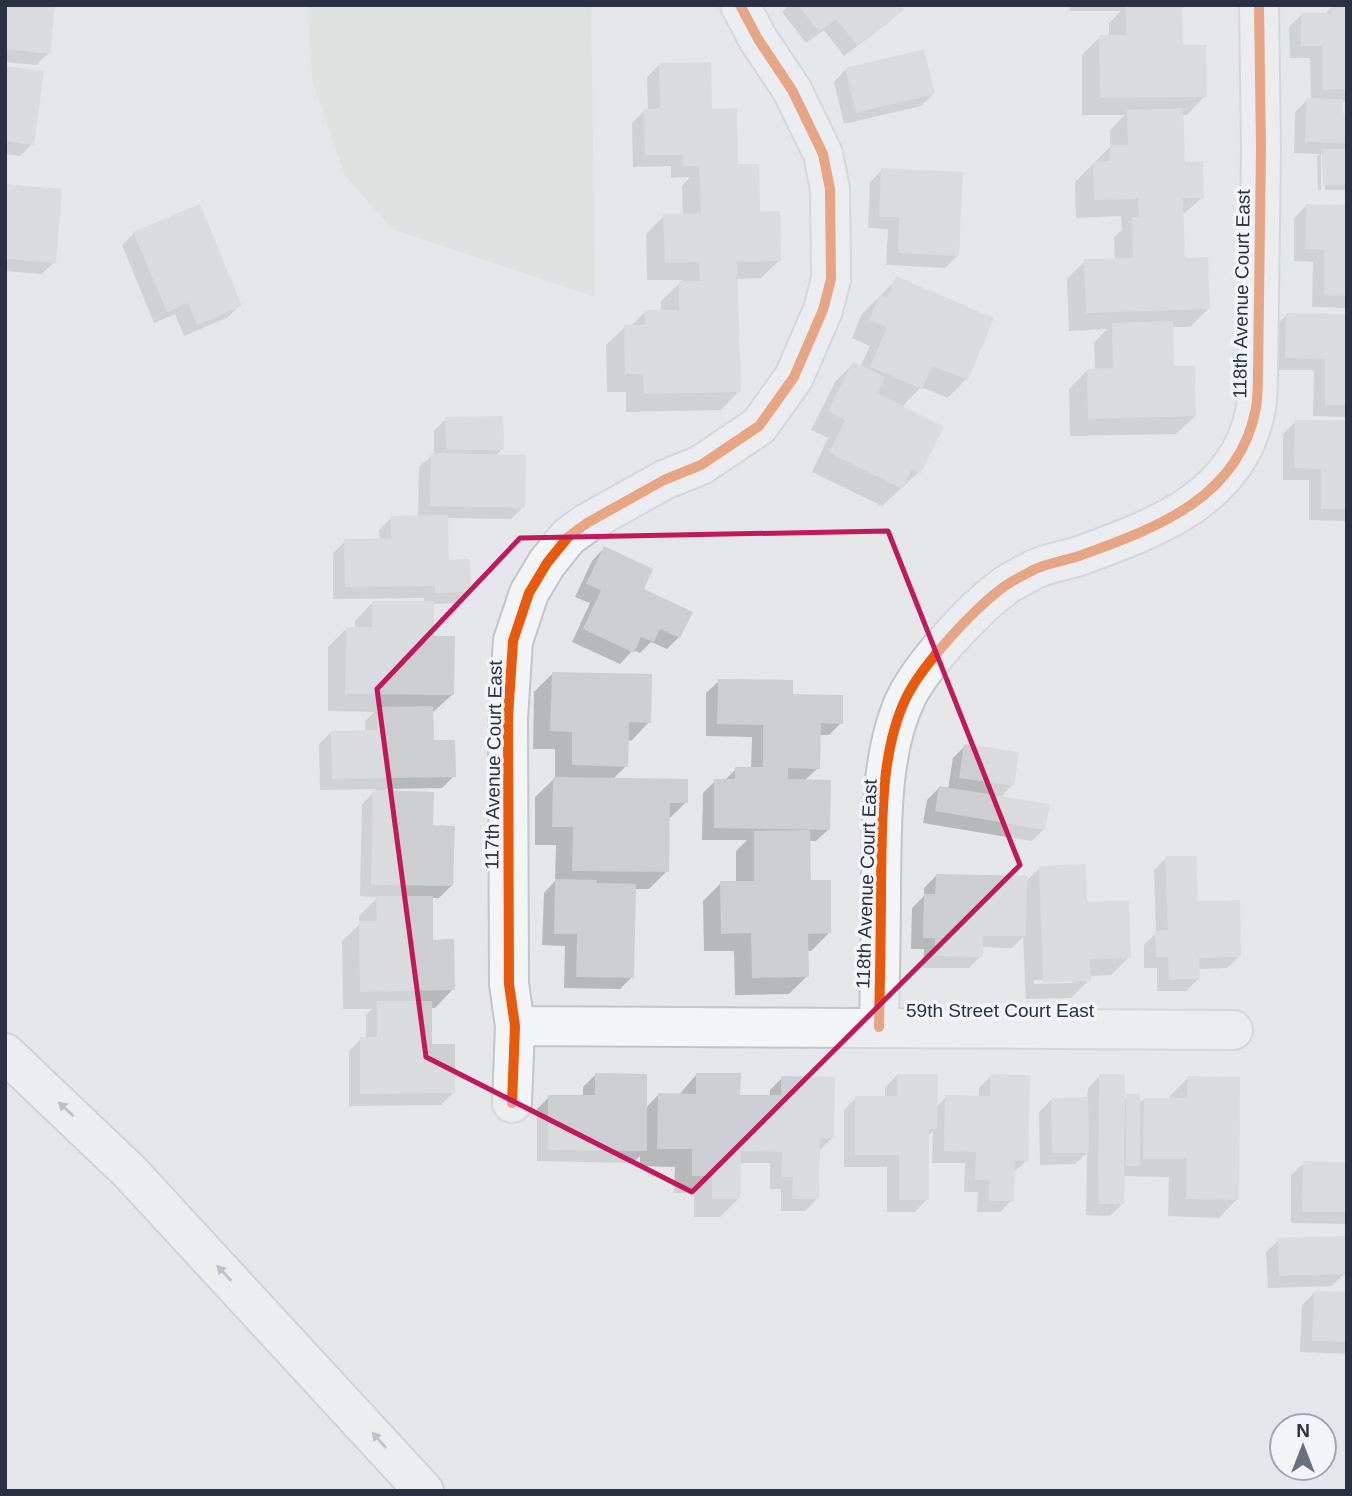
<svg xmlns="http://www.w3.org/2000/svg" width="1352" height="1496" font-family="Arial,sans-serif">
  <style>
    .green { fill: #d4ddd4 }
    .shadow { fill: #0003; fill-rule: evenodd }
    .building { fill: #ccced1 }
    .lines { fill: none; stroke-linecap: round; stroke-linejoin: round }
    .street-casing { stroke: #c2c4c7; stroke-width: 42 }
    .highway-casing { stroke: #b6b9be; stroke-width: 42 }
    .street { stroke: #f3f4f6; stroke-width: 38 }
    .highway { stroke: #f7f7f7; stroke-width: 38 }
    .cycleway-casing { stroke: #f2f4f8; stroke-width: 15 }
    .cycleway { stroke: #e8590c; stroke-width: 10 }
    .oneway { fill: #90949d }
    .marked { fill: none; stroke: #c2185b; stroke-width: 5; stroke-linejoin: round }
    .labels { text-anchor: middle; stroke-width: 7; stroke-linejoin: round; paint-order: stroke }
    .street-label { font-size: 19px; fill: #293143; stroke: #f2f4f8 }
  </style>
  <rect width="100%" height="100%" fill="#e4e6e9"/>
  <path class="green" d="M308 5H591L595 297 392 229 345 175 312 79Z"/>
  <path class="shadow" d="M5 5 49 53 36 65 5 62Z
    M789 5H898L901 10 889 22 844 56 824 30 806 43 782 12Z
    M1069 5H1187L1180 10 1181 47 1205 96 1187 115H1182L1183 163 1203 197 1182 215 1184 260 1209 308 1190 327H1172V368L1195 416 1176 434 1070 436 1069 389 1087 371 1095 370 1094 343 1107 329 1069 331 1067 279 1085 261 1115 260 1114 237 1122 230 1121 216 1076 218 1075 182 1110 147V130L1125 115H1082V55L1100 37H1109V23L1121 11H1070Z
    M1333 6H1347V101H1341V114H1347V190H1325L1324 154H1321V190H1318L1317 157 1320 154 1294 153 1295 112 1307 100H1311L1310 58H1290L1289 27 1301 15H1324Z
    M659 65 711 111 780 260 761 278 736 279 739 391 721 410 626 412V392H607L606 345 625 327H630L645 312H661V301L683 280H647L646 234 664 216 683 215 682 186 690 177 671 178V166L633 167 632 123 645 110H648L647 77Z
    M5 68 32 144 20 156 5 154Z
    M846 69 933 94 921 106 844 124 834 82Z
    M882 170 958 255 945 268 886 265 888 229 868 228 870 182Z
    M5 186 54 262 42 274 5 271Z
    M1306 206 1347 207V308L1312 307 1313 262 1294 261V218Z
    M134 233 240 305 228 317 184 336 175 314 154 323 122 245Z
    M897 279 992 319 966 379 948 398 921 387 901 408 919 472 882 506 812 472 828 438 811 430 835 382 853 364 860 367 870 346 852 338 862 314Z
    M1287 315H1347V417L1313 416 1314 370H1274V327Z
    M446 419 502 449 496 456 523 507 511 519 446 518 447 562 469 591 457 603 433 604V638L453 694 432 713V742L454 776 442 788 385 789V792L432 827 452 885 439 898H431L432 942 453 989 435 1008H430V1046L453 1093 441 1105 349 1106V1051L361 1039H366V1015L372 1009H343L342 941 359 925V916L378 897 360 896 362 804 377 789 320 790 319 744 331 732H365V721L374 712 328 711V647L347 628H355V621L373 602 424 603V598L333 599V553L345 541 380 540 379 530 392 517H418L419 467 434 454V431Z
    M1295 422H1347V521L1309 520V480H1283V434Z
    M604 548 679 637 667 649 651 642 640 653 633 650 620 664 572 642 590 603 575 597 592 561Z
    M552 674 649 722 631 741 627 740 626 766 612 780 686 802 668 820 667 871 649 889H634L632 977 620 989 564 988 565 946 542 945 544 893 555 881 556 845H535V797L555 778V749H533L534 692Z
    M719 681 791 696 841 723 829 735H819L818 768 804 781 829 829 816 841H809V882L830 932 811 951H806L807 976 789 994 735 995 734 951H704L703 901 721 883H736V851L747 840H702L703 793 715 781H724L736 769H751L752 737 706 736V693Z
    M965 746 1012 785 1000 798 1044 829 1032 841 923 823 927 800 939 788 948 789 953 758Z
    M1166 858 1196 903 1240 956 1227 968 1198 969V979L1186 991H1157V968H1144V945L1156 933 1154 870Z
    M1040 868 1085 904 1129 957 1111 975 1089 976V980L1071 998 1026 999 1023 937 1012 948 981 947V956L969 968H923L924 949H911L912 908 924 896V888L936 876 1025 882ZM1073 979V983L1034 984V980Z
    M595 1075 645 1109 658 1095 678 1096 696 1075 738 1097H770V1090L782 1078 832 1138 820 1150 817 1199 805 1211H781V1189H770V1163H739L738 1199 720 1217H694V1193H674L675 1167 640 1166V1156L633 1163 537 1161V1109L549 1097H583V1087Z
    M897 1075 936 1107 946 1097 979 1098V1088L991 1076 1027 1160 1014 1172 1012 1200 1000 1212H977L978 1192H964L965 1163H932L933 1131 927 1137V1199L915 1212H887V1167H844V1110L856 1098H885V1088Z
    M1100 1076 1123 1100 1127 1096 1138 1105 1144 1099 1170 1100V1096L1188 1078 1237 1199 1219 1218 1168 1216 1169 1177 1122 1176V1204L1110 1216 1086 1215 1087 1153 1075 1164 1040 1165 1039 1112 1052 1099H1087L1088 1088Z
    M1304 1163 1347 1164V1224L1291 1223V1175Z
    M1279 1240 1344 1274 1332 1286 1268 1288 1266 1252Z
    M1314 1293 1347 1294V1354L1300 1352 1302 1305Z"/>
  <path class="building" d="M5 5H55L50 54 5 49Z
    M798 5H900L904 10 857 45 836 19 819 32Z
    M1126 5H1182L1183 45H1206L1207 97 1100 98 1099 35H1126Z
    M1332 5H1347V89L1322 90V46H1301V13H1332Z
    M924 49 935 94 856 113 845 68Z
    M711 62 712 109 737 108 738 164H759L760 212 780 211 781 261 737 262 741 392 644 394 643 374H625L624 325H645L644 310H679V281H700L699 262 665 263 663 214 701 213 699 166H682V155H645L644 109 660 108 659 63Z
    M5 66 44 71 34 145 5 141Z
    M1306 98 1343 99V113H1347V143L1305 142Z
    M1183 108 1185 162 1203 161 1204 198H1183L1185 258 1208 257 1210 309 1086 313 1084 259 1133 258 1132 217H1139L1138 199 1094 200 1093 162 1110 161V145H1128L1127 110Z
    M1322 149H1347V185H1323Z
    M881 168 963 172 959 256 898 253 899 217H879Z
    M5 184 62 189 56 263 5 259Z
    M200 204 242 306 197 325 188 303 167 312 133 232Z
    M1306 204 1347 205V296L1324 295V250L1305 249Z
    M896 276 994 318 968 380 932 366 922 389 870 367 887 327 869 320 880 294 887 298Z
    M1286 313 1347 314V405H1325V359L1285 358Z
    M1173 321 1174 366H1195L1196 416 1088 419 1087 369 1113 368 1112 323Z
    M853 361 885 377 877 393 944 427 921 473 912 469 902 489 829 453 845 420 828 411Z
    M503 416 504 450H446L445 417Z
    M1295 420H1347V509H1321V469L1294 468Z
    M431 453 526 455 525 508 430 506Z
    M448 515 449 560 470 559 471 592 435 593V586L345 587 344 539 391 538V516Z
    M604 546 653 569 644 589 693 612 680 638 660 629 654 642 641 637 634 653 583 629 601 590 586 584Z
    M372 601H434V636H455L454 695 345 694 346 627H372Z
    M552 672 652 674 651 723 629 722 628 767 572 765V732L550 731Z
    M718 679 793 680V694L843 695V724L821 723 820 769 788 768V779L831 780 830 830 714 828V779H735V767H763V725L717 724Z
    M433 706 434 740H455L456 777 332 779 331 731 377 730V707Z
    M964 744 1019 752 1014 786 959 778Z
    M553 777 688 779V803H670L669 872 572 871 573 827H552Z
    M939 786 1050 804 1045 830 935 811Z
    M373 790 434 792 433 825 455 826 453 886 371 885Z
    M810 830 811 880H831V933L808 934 809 977 752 978 751 933 721 934 720 881H754V831Z
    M1165 856H1196L1198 901 1240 900 1241 957 1199 958 1200 979 1169 980 1168 957H1156L1155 931 1168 930Z
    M1086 864 1087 902 1129 900 1131 958 1090 959 1091 981 1043 982 1039 866Z
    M936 874 1027 876 1026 936H983V957L935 956V938H923L924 894H935Z
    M555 879 597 880V883L636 884 634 978 576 977 577 934H554Z
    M376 896H433V940L454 939 455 990 360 992 359 921H377Z
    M377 1001H432V1044H455V1093L360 1094V1037H377Z
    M595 1073 647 1074V1151L548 1150V1095H595Z
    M696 1073H741L740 1095H781V1076L835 1077 834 1138H820L819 1199H792L793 1177H781L782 1152 741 1151 740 1199H712V1176H692V1149H657L658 1093 696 1094Z
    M897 1074H938L937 1129H929V1200H899V1155H855V1096H897Z
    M990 1074 1030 1075 1028 1161 1015 1160 1014 1201H989V1180H975L976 1152 944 1151 945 1095 990 1096Z
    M1099 1074H1125L1124 1204H1098Z
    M1188 1076 1240 1077 1239 1200 1186 1199V1159H1143L1144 1098H1187Z
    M1126 1094H1140V1166H1126Z
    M1088 1097 1089 1153H1052L1051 1098Z
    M1303 1161 1347 1162V1212H1302Z
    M1345 1236 1346 1274 1279 1276 1278 1238Z
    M1314 1291 1347 1292V1342L1312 1341Z"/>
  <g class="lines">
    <g class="street-casing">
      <path id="street" d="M515 1026 1233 1030
        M879 1027C880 979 881 931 881 884 882 825 880 750 907 696 924 663 972 611 1001 589 1010 581 1023 576 1033 570 1047 563 1064 561 1079 556 1156 528 1239 499 1256 408 1258 396 1258 383 1258 371L1261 150 1259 5
        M512 1103 515 1026 509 984 508 718 513 641 529 593 547 563 568 537 587 523 664 480 701 465 759 426 794 377 823 310 831 279 830 189 823 154 792 90 758 39 740 5"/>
    </g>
    <g class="highway-casing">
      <path id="highway" d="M5 1053 130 1172 424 1491"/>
    </g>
    <use href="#street" class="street"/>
    <use href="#highway" class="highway"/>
    <g class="cycleway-casing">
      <path id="cycleway" d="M879 1027C880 979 881 931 881 884 882 825 880 750 907 696 924 663 972 611 1001 589 1010 581 1023 576 1033 570 1047 563 1064 561 1079 556 1156 528 1239 499 1256 408 1258 396 1258 383 1258 371L1261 150 1259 5
        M512 1103 515 1026 509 984 508 718 513 641 529 593 547 563 568 537 587 523 664 480 701 465 759 426 794 377 823 310 831 279 830 189 823 154 792 90 758 39 740 5"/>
    </g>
    <use href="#cycleway" class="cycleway"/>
  </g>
  <defs><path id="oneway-solid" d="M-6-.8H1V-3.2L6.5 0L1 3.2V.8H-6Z" transform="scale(1.75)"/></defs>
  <g class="oneway">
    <use href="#oneway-solid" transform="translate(66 1109) rotate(-137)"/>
    <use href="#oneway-solid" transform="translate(224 1273) rotate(-133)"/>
    <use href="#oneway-solid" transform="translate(379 1440) rotate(-131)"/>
  </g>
  <path d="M0 0H1352V1496H0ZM888 531 1020 865 692 1192 426 1057 377 689 520 538Z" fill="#e4e6e9" fill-opacity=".55" fill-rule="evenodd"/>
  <path class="marked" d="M888 531 1020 865 692 1192 426 1057 377 689 520 538Z"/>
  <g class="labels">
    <g class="street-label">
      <text transform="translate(1241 294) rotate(-89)" y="7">118th Avenue Court East</text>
      <text transform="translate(493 765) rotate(-89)" y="7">117th Avenue Court East</text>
      <text transform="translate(866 884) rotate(-88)" y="7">118th Avenue Court East</text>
      <text x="1000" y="1017">59th Street Court East</text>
    </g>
  </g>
  <rect width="1352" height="1496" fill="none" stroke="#293143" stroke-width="14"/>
  <g transform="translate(1303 1447)"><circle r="33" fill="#f2f4f8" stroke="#a2a6b0" stroke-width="2"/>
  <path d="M0-5L12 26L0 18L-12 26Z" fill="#6a707d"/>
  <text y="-10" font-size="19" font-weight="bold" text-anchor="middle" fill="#293143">N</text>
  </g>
</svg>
